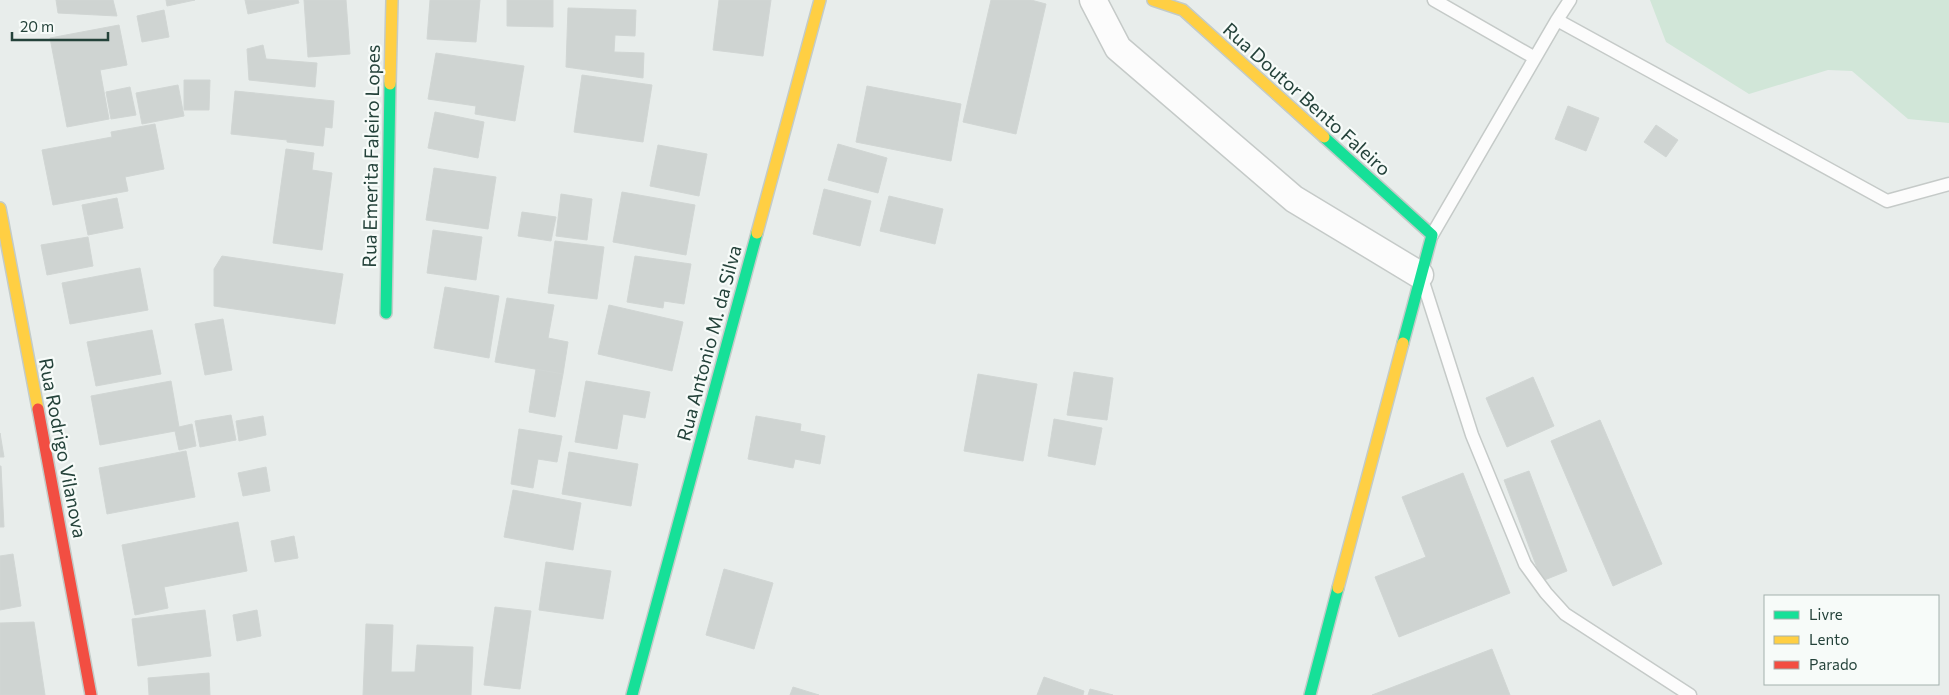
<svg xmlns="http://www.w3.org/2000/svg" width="1949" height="695" font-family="Commissioner,sans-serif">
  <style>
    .green { fill: #d1e6d8 }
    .building { fill: #cfd4d2; stroke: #d1d6d4 }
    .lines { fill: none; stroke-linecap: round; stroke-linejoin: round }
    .lane-casing { stroke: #c5cac8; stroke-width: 15 }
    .street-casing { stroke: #c5cac8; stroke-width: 29 }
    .fast-casing { stroke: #c3cbc8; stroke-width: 14 }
    .slow-casing { stroke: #c3cbc8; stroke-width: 14 }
    .jam-casing { stroke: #c3cbc8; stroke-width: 14 }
    .lane { stroke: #fcfcfc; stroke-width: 12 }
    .street { stroke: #fcfcfc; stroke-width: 26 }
    .fast { stroke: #16e098; stroke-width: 11 }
    .slow { stroke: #ffcf43; stroke-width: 11 }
    .jam { stroke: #f24e42; stroke-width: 11 }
    .labels { text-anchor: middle; stroke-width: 4.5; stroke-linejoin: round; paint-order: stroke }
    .street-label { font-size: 19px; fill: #24423a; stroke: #f7fbf9 }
  </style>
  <rect width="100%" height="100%" fill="#e8edeb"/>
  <path class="green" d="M1650 0H1949V123L1908 119 1852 71 1828 70 1749 94 1666 42Z"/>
  <path class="building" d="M56 0H113L117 16 58 13Z
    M166 0H195L167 6Z
    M245 0H298L299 3 248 14Z
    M304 0H346L350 54 308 57Z
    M430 0H480L476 42 427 39Z
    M507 0H553V27L507 26Z
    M719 0H771L763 56 713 50Z
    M991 0H1031L1046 4 1016 134 963 122Z
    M568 8 636 10 635 36 615 35 614 52 644 53 643 78 566 67Z
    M164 10 169 37 142 42 137 16Z
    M119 25 127 65 100 70 109 119 67 127 50 38Z
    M263 45 266 59 317 63 315 87 249 80 247 49Z
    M436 53 524 66 515 121 475 114 476 106 428 99Z
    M582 75 652 85 643 142 574 132Z
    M184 80H210L209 110H184Z
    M178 85 184 116 142 124 136 93Z
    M867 86 961 104 951 161 856 142Z
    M130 87 136 115 111 119 106 92Z
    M235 91 334 101 332 128 325 127 323 146 287 142V140L231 134Z
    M1568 106 1599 118 1586 151 1555 139Z
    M435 112 484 122 478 158 428 148Z
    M155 124 164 169 125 177 128 191 53 205 42 150 112 137 111 132Z
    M1656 125 1678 140 1666 157 1644 142Z
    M838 144 887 158 878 193 828 180Z
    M658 145 707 154 699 196 650 186Z
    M286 149 314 153 312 170 332 173 322 250 273 243Z
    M434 168 496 177 488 229 426 220Z
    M824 189 871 201 860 246 813 234Z
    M622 192 695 205 686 255 613 242Z
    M561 194 592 199 587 240 556 236Z
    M889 196 943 209 935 244 880 231Z
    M117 198 123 228 88 235 82 205Z
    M522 212 556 217 551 241 518 236Z
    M433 230 482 237 476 280 427 273Z
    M88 237 93 266 47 275 41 245Z
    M555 241 604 247 597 299 548 293Z
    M222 256 343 274 335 324 214 306V269Z
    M635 256 691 264 684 304 664 301 663 308 627 302Z
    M140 268 148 310 70 324 62 283Z
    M445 287 499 296 489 358 434 348Z
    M507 298 554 305 548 338 568 342 563 374 495 362Z
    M609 305 683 322 672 371 598 354Z
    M223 319 232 370 205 375 195 324Z
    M152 330 161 374 96 386 87 342Z
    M536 369 563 374 555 417 529 412Z
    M1074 372 1113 378 1107 420 1067 415Z
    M978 374 1037 384 1023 461 964 451Z
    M1533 377 1554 426 1507 447 1486 398Z
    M171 381 179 427 192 424 196 446 179 450 175 431 100 445 91 396Z
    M586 381 650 392 645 418 623 414 617 449 575 442Z
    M231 415 236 440 200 447 195 421Z
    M263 416 266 435 239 441 236 421Z
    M756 416 801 424 800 431 825 436 820 464 795 459 793 468 748 459Z
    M1054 419 1102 428 1095 465 1048 456Z
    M1600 420 1662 564 1613 586 1551 441Z
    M519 429 562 436 557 462 538 459 533 488 511 484Z
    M0 433 4 457H0Z
    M186 451 195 497 107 514 99 468Z
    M569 452 638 464 631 506 562 494Z
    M0 466H1L4 527H0Z
    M266 467 270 491 243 496 238 473Z
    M1529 471 1567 571 1542 581 1504 480Z
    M1463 473 1510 593 1399 637 1375 577 1426 557 1402 497Z
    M513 490 581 503 573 550 504 537Z
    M238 522 247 571 164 587 168 608 135 615 122 545Z
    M294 536 298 558 275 562 271 541Z
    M13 554 21 606 0 610V556Z
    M546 562 611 571 603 619 539 610Z
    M724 569 773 583 754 649 706 635Z
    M495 607 531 611 520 689 484 685Z
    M205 610 211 656 138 666 132 619Z
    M257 610 261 636 237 641 233 615Z
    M34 622 45 695H0V623Z
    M366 624 393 625 391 672H415L417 645 473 647 471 695H363Z
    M1492 649 1510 695H1372Z
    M209 673 210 695H149L148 678Z
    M1044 677 1084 691 1083 695H1037Z
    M793 687 819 695H790Z
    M1090 689 1113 695H1088Z"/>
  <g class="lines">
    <g class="lane-casing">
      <path id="lane" d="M1434 0 1535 58
        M1557 20 1887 201 1949 184
        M1432 235 1557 20 1570 0
        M1424 285 1472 435 1525 564 1546 593 1565 614 1690 695"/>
    </g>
    <g class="street-casing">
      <path id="street" d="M1093 0 1118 48 1294 199 1420 275"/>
    </g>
    <g class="fast-casing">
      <path id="fast" d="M1324 137 1432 235 1403 343
        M386 313 390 84
        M632 695 757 233
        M1310 695 1338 588"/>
    </g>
    <g class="slow-casing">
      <path id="slow" d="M1153 0 1183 10 1324 137
        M390 84 392 0
        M0 208 38 409
        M757 233 820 0
        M1338 588 1403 343"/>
    </g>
    <g class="jam-casing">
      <path id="jam" d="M38 409 91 695"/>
    </g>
    <use href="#lane" class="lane"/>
    <use href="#street" class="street"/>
    <use href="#fast" class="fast"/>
    <use href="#slow" class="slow"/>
    <use href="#jam" class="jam"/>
  </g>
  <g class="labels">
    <g class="street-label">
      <text transform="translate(1307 99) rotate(42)" y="7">Rua Doutor Bento Faleiro</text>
      <text transform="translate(371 156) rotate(-89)" y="7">Rua Emerita Faleiro Lopes</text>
      <text transform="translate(709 343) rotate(-75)" y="7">Rua Antonio M. da Silva</text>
      <text transform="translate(63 448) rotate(79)" y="7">Rua Rodrigo Vilanova</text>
    </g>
  </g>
  <rect x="1764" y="595" width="175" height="90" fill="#f7fbf9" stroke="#a3b1ad"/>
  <rect x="1774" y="611" width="25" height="8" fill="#16e098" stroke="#a3b1ad"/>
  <text x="1809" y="620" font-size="15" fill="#24423a">Livre</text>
  <rect x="1774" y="636" width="25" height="8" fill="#ffcf43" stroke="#a3b1ad"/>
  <text x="1809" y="645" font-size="15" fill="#24423a">Lento</text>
  <rect x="1774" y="661" width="25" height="8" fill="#f24e42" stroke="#a3b1ad"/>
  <text x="1809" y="670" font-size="15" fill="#24423a">Parado</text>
  <path d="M12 32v8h96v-8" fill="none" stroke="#24423a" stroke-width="2.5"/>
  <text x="20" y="32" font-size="15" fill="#24423a" stroke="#f7fbf9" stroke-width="4" paint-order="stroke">20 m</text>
</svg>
